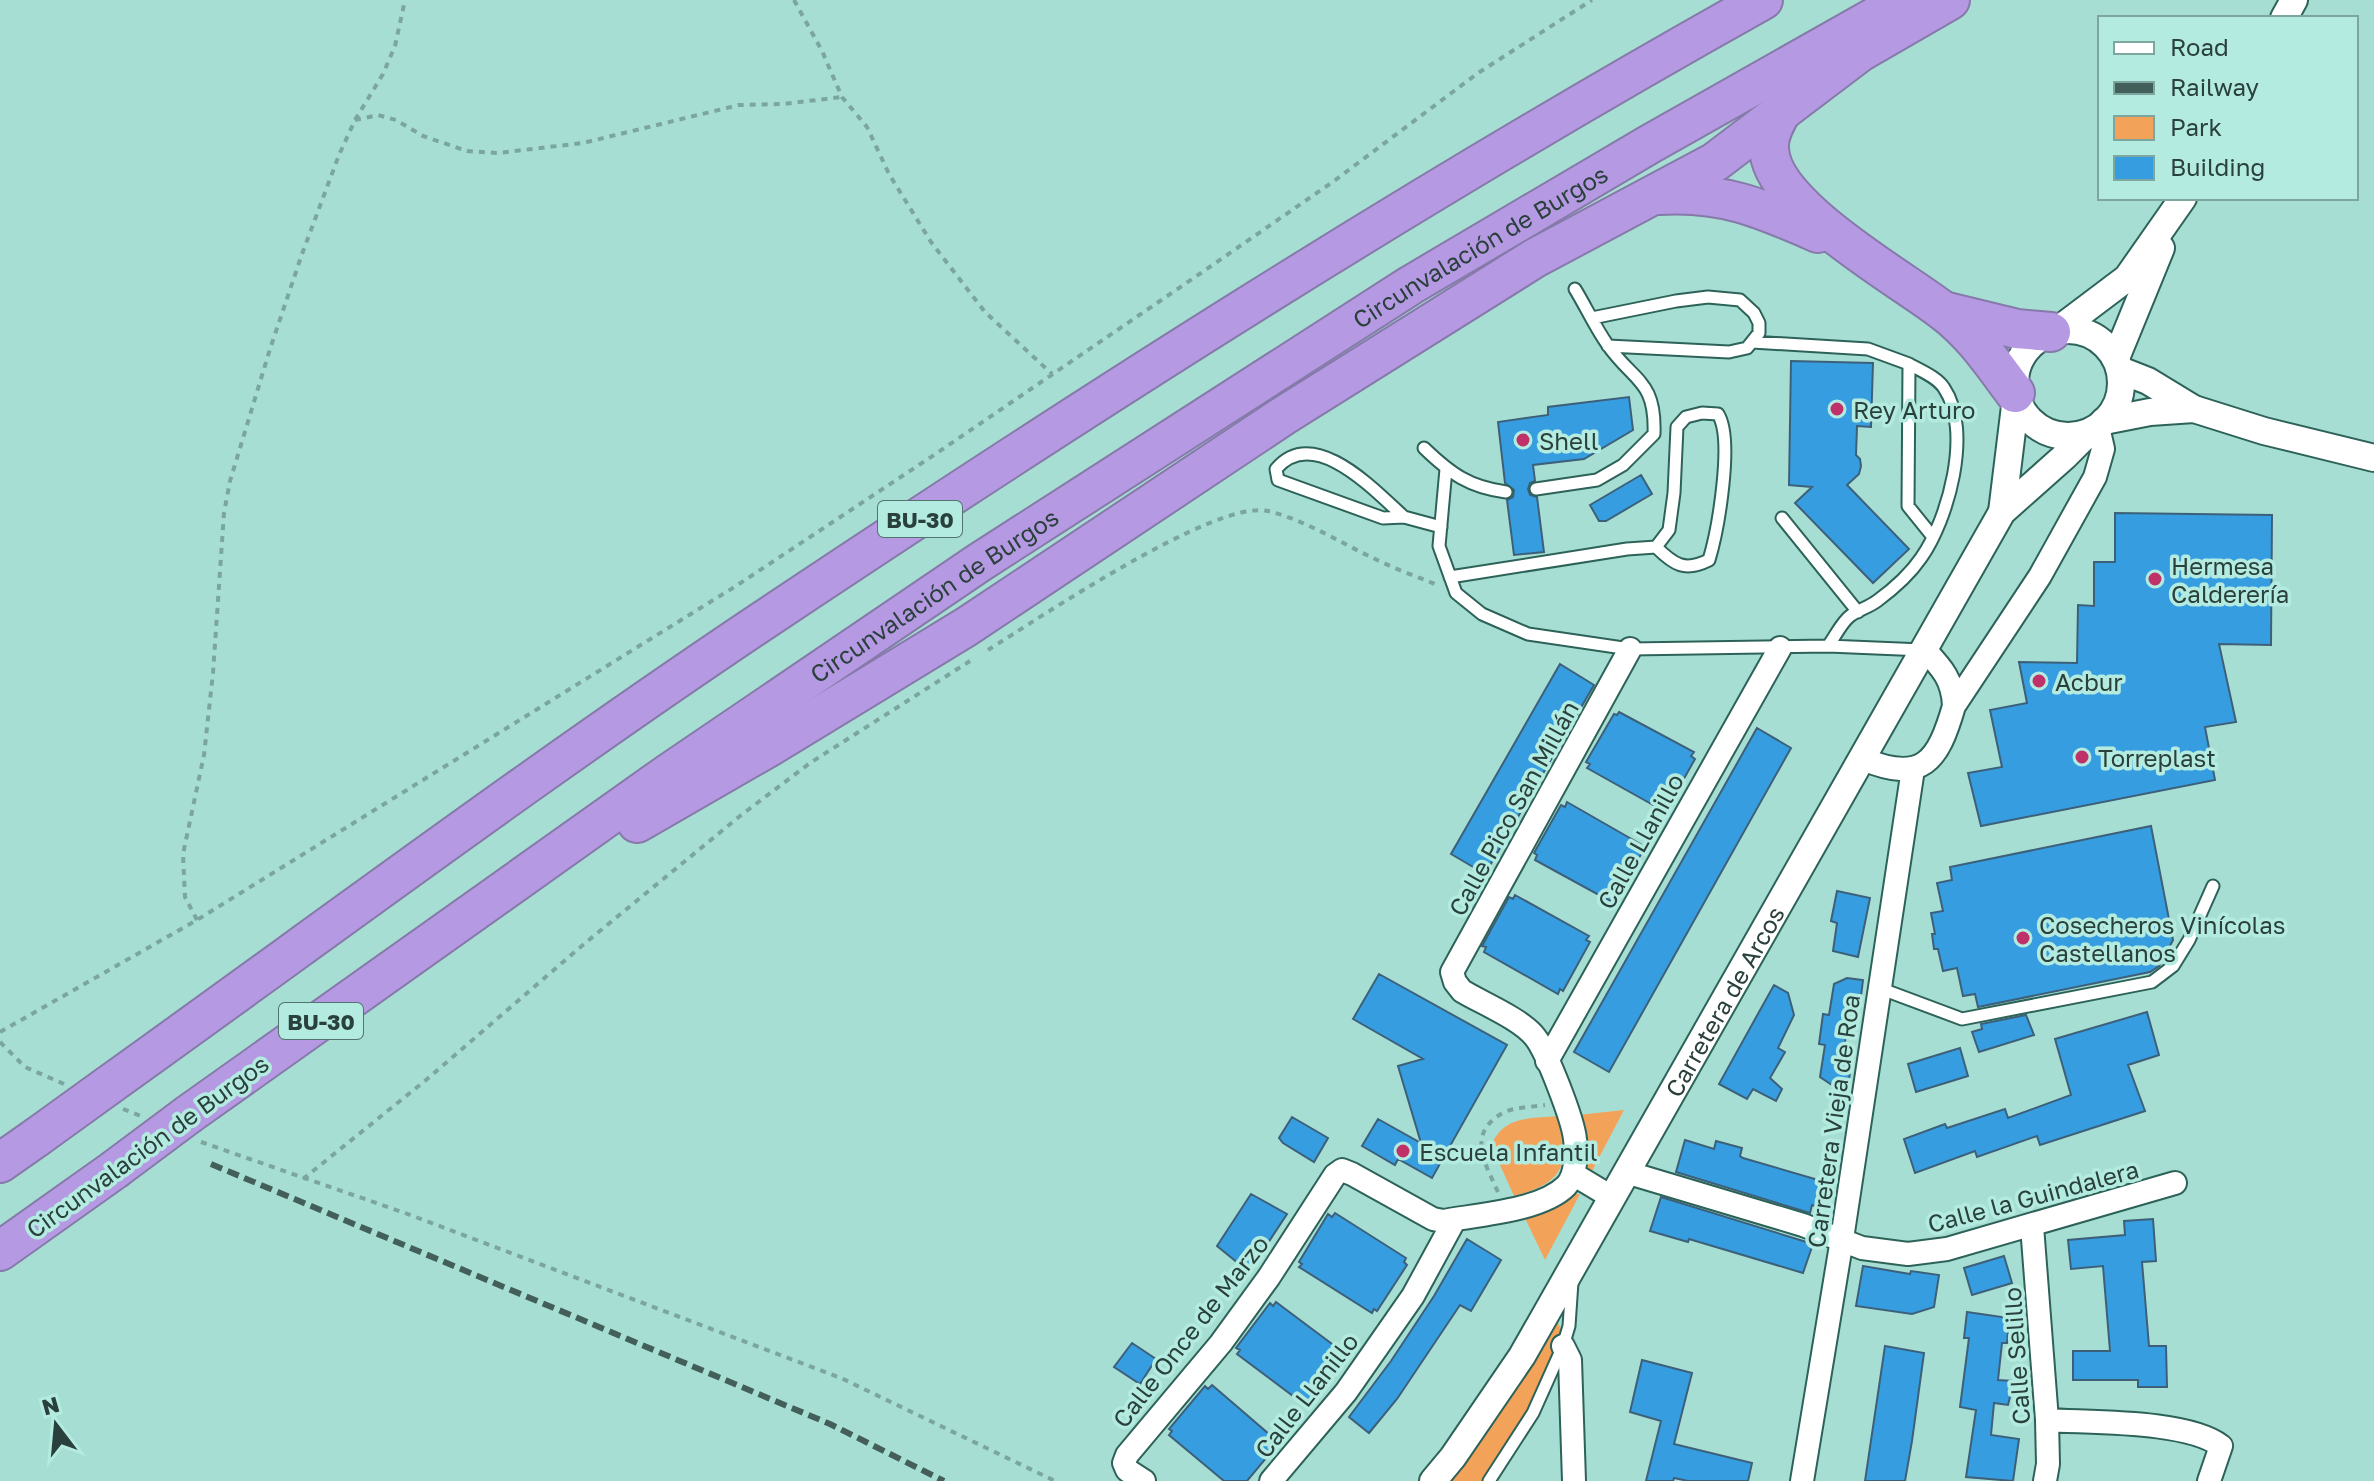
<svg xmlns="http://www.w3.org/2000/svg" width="2374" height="1481" viewBox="0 0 2374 1481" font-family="'Golos Text',sans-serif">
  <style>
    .green { fill: #f3a359 }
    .building { fill: #369ee0; stroke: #3d607a; stroke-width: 2 }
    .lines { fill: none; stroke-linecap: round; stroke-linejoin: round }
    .service-casing { stroke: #2d6259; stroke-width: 15 }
    .minor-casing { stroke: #2d6259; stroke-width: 26 }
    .tertiary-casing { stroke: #2d6259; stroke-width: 30 }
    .motorway-casing { stroke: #857aa9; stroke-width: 42 }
    .path { stroke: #7ba69e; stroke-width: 4; stroke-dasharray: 6 6; stroke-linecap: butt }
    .service { stroke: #fff; stroke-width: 11 }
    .minor { stroke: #fff; stroke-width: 22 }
    .tertiary { stroke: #fff; stroke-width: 26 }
    .motorway { stroke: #b699e3; stroke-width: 38 }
    .rail { stroke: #435f5a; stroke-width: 6; stroke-dasharray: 12 6; stroke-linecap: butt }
    .motorway-bridge-casing { stroke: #857aa9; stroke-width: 42; stroke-linecap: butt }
    .motorway-bridge { stroke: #b699e3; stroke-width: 38 }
    .poi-dot { fill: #be3269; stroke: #b4ebe0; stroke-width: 3 }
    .labels { text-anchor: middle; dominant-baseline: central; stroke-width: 7; stroke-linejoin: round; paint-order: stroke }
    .shield { fill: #b4ebe0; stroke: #53736d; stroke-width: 2 }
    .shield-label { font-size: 22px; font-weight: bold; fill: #2a403c }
    .street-label { font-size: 24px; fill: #2a403c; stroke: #b4ebe0 }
    .poi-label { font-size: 24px; fill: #2a403c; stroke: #b4ebe0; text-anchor: start }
  </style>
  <rect width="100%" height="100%" fill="#a7ded3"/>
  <path class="green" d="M1624,1110L1591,1173L1586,1168C1586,1148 1587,1134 1578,1115Z
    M1559,1116C1572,1163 1563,1184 1514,1196L1491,1145C1505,1115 1529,1119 1559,1116Z
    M1573,1194H1580L1545,1260L1524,1216Z
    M1558,1323L1561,1329L1559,1338L1531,1405L1483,1481H1450L1484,1438Z"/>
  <path class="building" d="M1791,361L1873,363L1871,427L1857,426L1856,455L1860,459L1861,466L1859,474L1847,485L1909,549L1873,583L1795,503L1812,487L1789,485Z
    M1629,397L1633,430L1584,459L1533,465L1535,481L1530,483L1528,489L1530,495L1537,497L1544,552L1514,555L1507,500L1513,497L1514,490L1505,483L1498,422L1548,415V407Z
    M1641,475L1652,494L1606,521H1599L1590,505Z
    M2115,513L2272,515L2271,645L2219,644L2236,722L2205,727L2215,780L1981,826L1968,773L2002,767L1990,710L2027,703L2019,662L2077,663L2078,605L2094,606V562H2115Z
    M1560,664L1594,685L1485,874L1451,854Z
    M1619,712L1694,752L1691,756L1695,759L1668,807L1665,805L1662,810L1587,768L1590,764L1586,762L1614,714L1617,715Z
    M1757,728L1791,748L1609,1072L1574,1052Z
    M1567,802L1642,845L1640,848L1643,851L1615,898L1612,897L1610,901L1535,860L1537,855L1534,853L1561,805L1565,807Z
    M2151,826L2173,940L2159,966L2150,972L1978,1007L1975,994L1963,996L1957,968L1943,971L1938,949H1934L1932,934H1935L1931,913L1943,911L1937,883L1952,880L1950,867Z
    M1837,891L1870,898L1858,957L1833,951L1837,923L1831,921Z
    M1515,895L1589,936L1586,940L1590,942L1563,991L1560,989L1558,994L1484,952L1486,947L1482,946L1509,897L1513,899Z
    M1379,974L1507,1045L1432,1178L1398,1159L1395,1165L1362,1146L1378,1119L1421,1143L1398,1066L1423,1059L1353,1019Z
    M1847,978L1863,980L1860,1004L1851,1002L1842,1062L1851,1064L1848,1088L1832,1085L1820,1077L1825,1045L1819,1044L1823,1014L1829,1015L1834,984Z
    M1774,985L1788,993L1794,1015L1778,1048L1785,1052L1770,1078L1782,1089L1776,1101L1753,1089L1747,1099L1719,1084Z
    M2147,1012L2159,1055L2128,1065L2145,1111L2040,1145L2037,1136L1977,1157L1975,1151L1915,1173L1904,1139L1945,1124L1947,1128L2005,1109L2008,1118L2071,1095L2055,1039Z
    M2026,1015L2034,1035L1979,1052L1972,1032L1982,1029L1981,1024Z
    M1960,1048L1968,1076L1916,1092L1908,1064Z
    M1292,1117L1328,1138L1314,1162L1283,1143L1279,1138Z
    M1685,1140L1714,1149L1716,1141L1742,1148L1740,1156L1743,1158L1832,1184L1827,1210L1812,1205L1810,1213L1676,1172Z
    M1251,1194L1287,1214L1249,1272L1217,1246Z
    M1661,1197L1813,1244L1803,1273L1689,1239L1688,1242L1650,1231Z
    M1335,1213L1406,1258L1404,1262L1407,1265L1377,1311L1374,1309L1372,1313L1299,1267L1302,1264L1299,1262L1328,1214L1332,1217Z
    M2153,1219L2156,1261L2142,1262L2149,1346H2166L2167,1387H2138V1380H2073V1351H2110L2103,1266L2071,1269L2068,1240L2125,1235L2124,1221Z
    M1467,1239L1501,1260L1471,1311L1460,1305L1397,1399L1369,1433L1349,1417L1391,1361L1434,1296Z
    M2004,1256L2012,1283L1972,1295L1964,1268Z
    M1863,1266L1910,1274L1911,1271L1939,1275L1934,1307L1912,1314L1856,1306Z
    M1276,1302L1344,1353L1341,1357L1344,1359L1336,1371L1310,1403L1308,1401L1305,1405L1237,1354L1240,1350L1236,1348L1270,1303L1273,1306Z
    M1967,1312L2009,1318L2007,1343H2002L1998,1380L2012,1381L2011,1393L2008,1405L1994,1403L1991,1435L2019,1439L2013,1481L1966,1477L1976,1410L1960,1407L1969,1338H1964Z
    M1132,1343L1156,1359L1140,1384L1114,1367Z
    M1885,1346L1924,1353L1912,1441L1905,1481H1865Z
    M1642,1360L1692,1373L1674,1444L1752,1463L1748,1481H1688L1674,1478L1673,1481H1646L1661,1421L1630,1412Z
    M1212,1385L1276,1440L1273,1444L1276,1446L1247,1481H1224L1169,1435L1172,1431L1169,1429L1205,1386L1208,1389Z"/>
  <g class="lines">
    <g class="service-casing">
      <path id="service" d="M1592,318L1676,301L1708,297L1740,300L1754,313L1759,323V333L1747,348L1729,352L1608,346
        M1752,342L1868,349L1909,364
        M1424,448C1451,474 1469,487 1506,492
        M1446,469L1439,546L1456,593L1482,614L1528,634L1630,649L1828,646L1923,650
        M1536,489L1597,480L1623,465L1654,434C1656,379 1633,382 1607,344C1595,327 1586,307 1575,289
        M1404,517C1375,491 1314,424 1276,469L1278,480L1383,518L1404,517L1441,527
        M1782,518L1858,612
        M1450,577L1627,549L1656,547C1674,565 1685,572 1709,560C1718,530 1734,439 1718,414L1702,413L1686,417L1677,427L1674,493L1669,530L1656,547
        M1828,646C1835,637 1841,623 1850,616C1858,610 1869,607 1877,601C1892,590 1910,574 1921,558C1948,520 1973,431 1944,388C1937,377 1921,371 1909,364L1908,506L1933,537
        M1879,988L1962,1019L2152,982L2173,966L2189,940L2213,886
        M1489,1481L1533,1413L1563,1346L1569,1326L1572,1282"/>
    </g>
    <g class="minor-casing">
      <path id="minor" d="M1925,650C1942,668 1953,680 1954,706
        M1863,759C1923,784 1938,761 1954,706L2040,576L2095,477L2103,449L2098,427
        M1547,1061L1780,648
        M1629,1173L1803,1225L1862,1248L1908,1254L1947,1249L2175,1183
        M1573,1174L1613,1198
        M2032,1226L2047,1420L2048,1464L2045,1481
        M1563,1346L1570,1360L1574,1481
        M2047,1420C2091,1423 2187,1420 2221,1446L2209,1481
        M1144,1481L1127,1470L1124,1463L1127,1455L1221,1343L1269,1277L1335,1175L1342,1170L1352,1174L1433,1219L1443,1221C1476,1215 1541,1211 1566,1186C1576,1176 1577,1153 1575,1139C1573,1120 1547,1052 1535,1037C1521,1019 1482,1003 1462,991L1455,982L1452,972L1630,649
        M1271,1481L1346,1392L1413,1296L1455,1219
        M1802,1481L1842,1239L1913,769"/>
    </g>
    <g class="tertiary-casing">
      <g id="tertiary">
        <path d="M2284,18L2294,0"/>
        <circle cx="2068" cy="383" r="53"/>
        <path d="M2058,330L2127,278L2183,198"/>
        <path d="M2116,358L2161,248"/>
        <path d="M2120,370L2148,381L2194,409L2264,431L2374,458"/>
        <path d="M2104,421L2150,412L2194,409"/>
        <path d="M2002,512L2016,398"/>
        <path id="s1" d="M1433,1481L1453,1457L1522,1356L2002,512L2065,456L2088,433"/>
      </g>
    </g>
    <g class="motorway-casing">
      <g id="motorway">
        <path d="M1783,109C1776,121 1768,134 1769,148C1770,206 1901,278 1943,311C1973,333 1993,364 2015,393"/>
        <path d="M1659,195C1723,191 1761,208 1818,233"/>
        <path d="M1947,312L2017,329L2051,332"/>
        <path d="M637,823L769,747L966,627L1283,416L1535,258L1715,162L1860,52L1950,0"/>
        <path d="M109,1085C324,931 537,772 758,624C1086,405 1419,192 1763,0"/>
        <path id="s2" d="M189,1114L669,773L980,562L1411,285L1650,144L1905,0"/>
        <path d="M0,1163L37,1137"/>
        <path d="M0,1251L114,1170"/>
      </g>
    </g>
    <path class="path" d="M794,0L822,51L842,97L867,127L889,174L931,242L985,312L1052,374
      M355,120L378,115L396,120L423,136L467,151L498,153L583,143L739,105L783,104L842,97
      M988,650C1038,619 1215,499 1268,511C1305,520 1339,542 1373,558C1393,568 1415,576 1435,584
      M197,920L185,897L183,854L204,755L213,673L224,513L230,481L270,349L302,254L339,155L355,120L383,74L395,46L405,0
      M0,1032L197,920L736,586L937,453L1201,273L1334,181L1478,73L1592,0
      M0,1042L25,1067L64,1084
      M123,1109L141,1116
      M201,1142L405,1213L841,1378L1055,1481
      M303,1179L426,1080L584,944L740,816L810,763L970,661
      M1498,1192C1486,1165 1466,1135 1501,1114C1512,1107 1533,1107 1545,1105"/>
    <use href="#service" class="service"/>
    <use href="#minor" class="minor"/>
    <use href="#tertiary" class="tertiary"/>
    <use href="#motorway" class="motorway"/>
    <path class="rail" d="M211,1164L830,1424L944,1481"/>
    <g class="motorway-bridge-casing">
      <path id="motorway-bridge" d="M37,1137L109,1085
        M114,1170L189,1114"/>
    </g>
    <use href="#motorway-bridge" class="motorway-bridge"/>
  </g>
  <g class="poi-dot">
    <circle cx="1837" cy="409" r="8"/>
    <circle cx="1523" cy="440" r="8"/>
    <circle cx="2155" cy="579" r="8"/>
    <circle cx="2039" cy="681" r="8"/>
    <circle cx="2082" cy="757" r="8"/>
    <circle cx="2023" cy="938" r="8"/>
    <circle cx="1403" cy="1151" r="8"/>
  </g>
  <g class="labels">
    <g class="shield">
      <rect x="878" y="501" width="84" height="36" rx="6"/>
      <rect x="279" y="1003" width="84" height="36" rx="6"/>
    </g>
    <g class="shield-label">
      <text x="920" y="519">BU-30</text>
      <text x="321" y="1021">BU-30</text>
    </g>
    <g class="street-label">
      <text stroke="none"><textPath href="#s2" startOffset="1556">Circunvalación de Burgos</textPath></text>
      <text stroke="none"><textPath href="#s2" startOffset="908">Circunvalación de Burgos</textPath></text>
      <text transform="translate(1513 808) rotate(-61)">Calle Pico San Millán</text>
      <text transform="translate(1640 841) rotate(-61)">Calle Llanillo</text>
      <text stroke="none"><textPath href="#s1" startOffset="562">Carretera de Arcos</textPath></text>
      <text transform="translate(1833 1121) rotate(-82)">Carretera Vieja de Roa</text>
      <text transform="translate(147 1146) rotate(-36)">Circunvalación de Burgos</text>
      <text transform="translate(2033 1196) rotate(-15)">Calle la Guindalera</text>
      <text transform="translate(1190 1331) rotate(-52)">Calle Once de Marzo</text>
      <text transform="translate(2016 1356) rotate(-94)">Calle Selillo</text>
      <text transform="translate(1306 1395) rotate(-52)">Calle Llanillo</text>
    </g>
    <g class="poi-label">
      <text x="1853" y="409">Rey Arturo</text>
      <text x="1539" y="440">Shell</text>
      <text x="2171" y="565">Hermesa<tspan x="2171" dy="28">Calderería</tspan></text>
      <text x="2055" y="681">Acbur</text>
      <text x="2098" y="757">Torreplast</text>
      <text x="2039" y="924">Cosecheros Vinícolas<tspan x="2039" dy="28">Castellanos</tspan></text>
      <text x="1419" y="1151">Escuela Infantil</text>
    </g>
  </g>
  <rect x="2098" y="16" width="260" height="184" fill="#b4ebe0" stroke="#7da79e" stroke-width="2"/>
  <rect x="2114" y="42" width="40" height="12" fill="#ffffff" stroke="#7da79e" stroke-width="2"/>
  <text x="2170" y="56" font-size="24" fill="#2a403c">Road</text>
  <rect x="2114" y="82" width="40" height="12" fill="#435f5a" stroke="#7da79e" stroke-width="2"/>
  <text x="2170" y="96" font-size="24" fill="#2a403c">Railway</text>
  <rect x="2114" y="116" width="40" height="24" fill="#f3a359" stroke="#7da79e" stroke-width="2"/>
  <text x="2170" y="136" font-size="24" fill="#2a403c">Park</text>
  <rect x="2114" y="156" width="40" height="24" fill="#369ee0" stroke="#7da79e" stroke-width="2"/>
  <text x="2170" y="176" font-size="24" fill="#2a403c">Building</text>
  <g transform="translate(56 1425) rotate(344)" stroke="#b4ebe0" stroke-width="6" paint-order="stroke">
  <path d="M0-6L14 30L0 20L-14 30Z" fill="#2a403c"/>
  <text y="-12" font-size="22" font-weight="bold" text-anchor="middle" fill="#2a403c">N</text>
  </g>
</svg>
